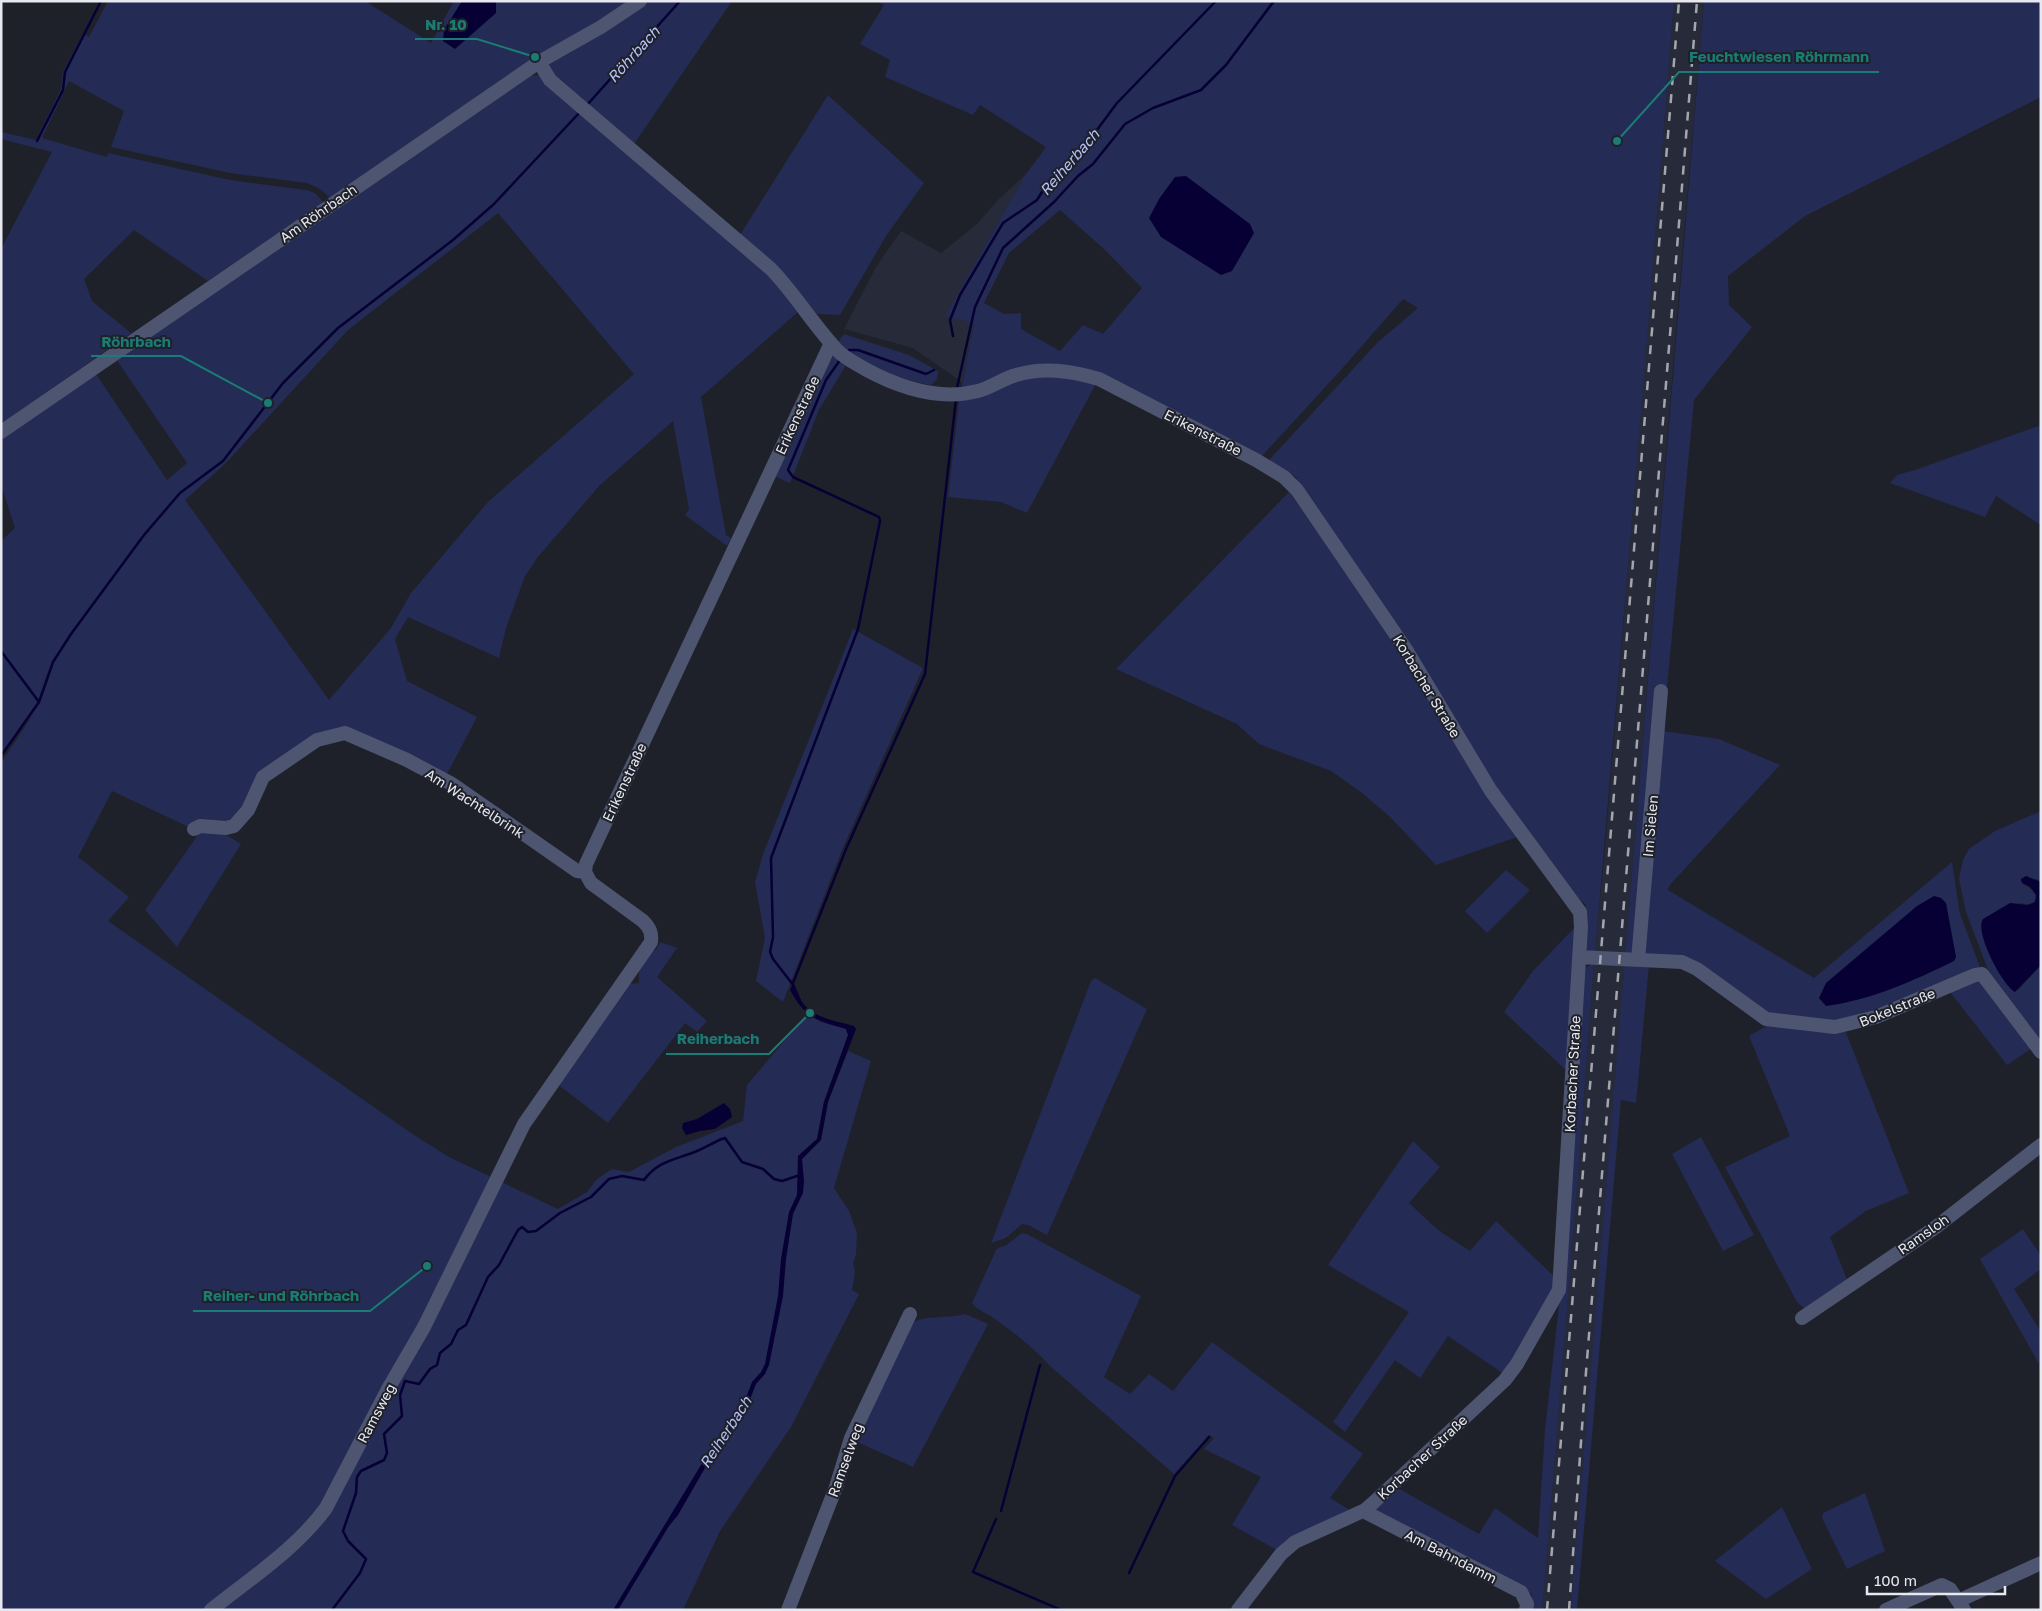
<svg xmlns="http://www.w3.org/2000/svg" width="2042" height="1611" viewBox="0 0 2042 1611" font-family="'Golos Text',sans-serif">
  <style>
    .built { fill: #272b39 }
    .green { fill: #242b55; fill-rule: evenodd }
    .water { fill: #060034 }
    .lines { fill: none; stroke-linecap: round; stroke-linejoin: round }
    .stream { stroke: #060034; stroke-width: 2.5 }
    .minor { stroke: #4e5570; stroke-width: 14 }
    .rail { stroke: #a4a6ad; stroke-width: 2.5; stroke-dasharray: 9 9; stroke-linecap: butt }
    .labels { text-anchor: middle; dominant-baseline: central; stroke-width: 4; stroke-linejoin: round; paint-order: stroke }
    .street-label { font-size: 14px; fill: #e8e9f0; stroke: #1f212a }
    .water-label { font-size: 15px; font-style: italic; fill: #b6c3fa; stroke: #1f212a }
    .leader { fill: none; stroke: #1a7c74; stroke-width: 2 }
    .callout-dot { fill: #1a7c74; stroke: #1f212a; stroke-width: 2 }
    .callout-label { font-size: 15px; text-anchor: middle; font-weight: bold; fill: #1a7c74; stroke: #1f212a; stroke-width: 4; stroke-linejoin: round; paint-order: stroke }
  </style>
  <rect width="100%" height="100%" fill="#1f212a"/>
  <path class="built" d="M1674,1H1704L1679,292L1574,1591L1571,1610H1542L1580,1151L1594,963L1606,837Z
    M1026,174L946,316L974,324L962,382L913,348L844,329L876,267L901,231L941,253L977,224L998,200Z"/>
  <path class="green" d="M108,1H365L431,43L454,1H628L330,198L320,189L307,183L230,173L111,147L124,111L69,81L42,138L107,157L108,153L230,180L306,190L315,193L323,202L208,281L134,230L84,279L92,301L131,333L1,424V249L52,152L1,139V132L36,140L61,89L63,72L83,33L89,37Z
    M649,1H732L634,144L550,72L549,62L605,32Z
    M878,1H1674L1642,401L1595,955L1585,950L1583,942L1586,905L1578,898L1497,791L1295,481L1297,478L1269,460L1377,343L1418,308L1403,299L1340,371L1262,456L1101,374L1027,513L1001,502L948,497L959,400L974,324L945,316L1026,174L1046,147L980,105L973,115L885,77L890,60L860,44L884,5ZM1060,210L1103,248L1142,288L1103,334L1083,325L1060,351L1021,329V313L1004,314L984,303L1009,253Z
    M1704,1H2041V97L1805,216L1728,276L1729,305L1752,327L1694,400L1663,731L1719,739L1780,765L1669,886L1668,890L1814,978L1952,862L1960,914L1980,967L1898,1005L1835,1023L1769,1015L1706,969L1650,955L1636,1103L1621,1100L1577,1610H1571ZM1950,932L1956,957L1821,1003Z
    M538,75L593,125L768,274L799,311L701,397L726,535L731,538L727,546L685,515L689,509L673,421L600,485L537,558L525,576L506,628L499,658L408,617L395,639L407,681L477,717L446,776L346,729L260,775L233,823L191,828L112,791L78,857L129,897L108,921L411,1133L449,1157L558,1209L587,1192L597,1179L612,1169L629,1172L676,1147L743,1121L747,1085L807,1014L821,1022L846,1029L848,1035L824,1101L817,1139L798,1156L802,1159L821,1140L828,1102L848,1051L871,1061L834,1188L849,1211L857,1233L856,1254L853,1263L855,1272L852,1290L859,1294L791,1427L720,1531L683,1610H1V763L34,713L1,755V541L15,528L1,485V440L96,374L167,480L187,463L116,359L524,76ZM498,213L634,374L488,502L411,593L391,628L329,700L185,500L225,464L348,330Z
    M828,95L924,183L886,236L840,315L817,314L777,267L740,235Z
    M844,334L909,355L938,371L937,379L931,385C894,378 866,368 837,343Z
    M834,355L846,365L819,410L790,483L774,476L820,378Z
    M2041,425V525L1996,496L1985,517L1890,483L1897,475L1915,470Z
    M1289,492L1364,596L1517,837L1436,865L1390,817L1361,792L1331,771L1259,744L1237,724L1116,669Z
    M853,629L923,668L842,850L783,1002L756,981L765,938L755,882L763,854Z
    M2041,811V882L2037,879H2021L2022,883L2034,891L2037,899L2031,905L2018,903L2017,991L2041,965V1045L1990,975L1966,912L1959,879L1963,860L1969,849L1995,831Z
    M220,831L241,844L177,947L145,910L200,832Z
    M1506,870L1530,890L1487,933L1465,911Z
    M1577,925L1570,996L1569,1073L1504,1012L1533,971Z
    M660,942L677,948L657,977L707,1021L697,1032L685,1023L608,1123L556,1083L627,984L639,983V971L637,970L652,950H656Z
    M1594,963L1580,1151L1544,1590L1542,1610H1529L1532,1594L1370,1511L1396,1487L1479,1534L1495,1508L1538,1538L1545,1429L1560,1297L1582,970Z
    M1095,978L1147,1009L1047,1235L1028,1225L1022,1224L1006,1238L991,1243L1091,981Z
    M1976,981H1981L2032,1048L2007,1065L1950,992Z
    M1768,1025L1845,1030L1909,1193L1866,1211L1830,1237L1848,1282L1805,1309L1797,1302L1725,1167L1790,1136L1749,1036Z
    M1701,1137L1754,1235L1723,1251L1672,1154Z
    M1413,1141L1440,1167L1409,1203L1438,1230L1470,1251L1496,1221L1559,1281L1504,1374L1448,1336L1420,1378L1395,1360L1345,1432L1333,1422L1409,1312L1328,1265Z
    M2023,1229L2041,1256V1269L2014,1289L2041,1332L2039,1364L1980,1259Z
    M1022,1233L1027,1234L1141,1296L1104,1377L1130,1394L1149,1374L1173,1391L1212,1342L1363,1454L1330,1498L1353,1512L1277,1550L1232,1525L1261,1477L1204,1449L1214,1438L1209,1435L1174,1474L1049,1365C1033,1347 1014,1333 995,1319C987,1313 978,1311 972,1303L996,1250L1000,1247L1005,1246Z
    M965,1314L988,1324L913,1467L855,1441L910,1324C927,1314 947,1319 965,1314Z
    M1865,1493L1885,1551L1847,1569L1822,1518L1823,1513Z
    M1782,1507L1812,1569L1766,1599L1715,1561Z"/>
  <path class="water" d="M462,1H496V13L455,49L443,41L444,30Z
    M1186,176L1250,224L1254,233L1232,271L1221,275L1161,237L1149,218L1159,199L1175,177Z
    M2026,876L2041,882V965L2015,992C2002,985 1974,931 1983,919L2010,903L2027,905L2035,902L2036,895L2030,887L2022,883L2021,879Z
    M1934,896L1941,898L1946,903L1956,957L1954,961C1913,981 1871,1000 1826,1006L1819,998L1826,983L1917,906Z
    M793,983C797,989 799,996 802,1002C813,1018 837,1021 854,1026L856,1029L828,1102L821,1140L802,1159L804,1181L803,1193L793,1214L786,1259L783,1296L769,1365L765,1374L756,1384L747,1407L705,1468L678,1515L669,1526L618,1610H613L701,1465L741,1411L752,1382L761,1372L765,1364L778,1296L781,1259L789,1212L797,1195L798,1156L817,1139L824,1102L848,1035L846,1029C816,1020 806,1019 790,990Z
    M724,1103L730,1109L732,1117L715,1129L700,1131L686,1135L682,1128L683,1123L697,1119Z"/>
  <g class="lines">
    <path class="stream" d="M587,105L680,1
      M37,141L63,90L65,72L101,1
      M953,336L950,320L960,295L1003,223L1037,200L1047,184L1085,146L1117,103L1216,1
      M847,352L849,350H858L926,374L934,370
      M957,388L975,307L1003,248L1054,202L1078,176L1093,164L1125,124L1153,108L1201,90L1226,65L1274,1
      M1,651L39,702
      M1,756L39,702L53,662L71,634L144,535L180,493L223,461L283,383L338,328L453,240L494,204L580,112
      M793,983L846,849L925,674L956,399
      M794,986L773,959L770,952L773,937L771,858L858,629L880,521L879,517L793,477L788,470L826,380L840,360
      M1001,1511L1040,1365
      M996,1519L973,1572L1061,1610
      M1129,1573L1175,1476L1209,1437
      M332,1610L360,1573L366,1559L348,1541L343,1531L356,1493L357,1477L361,1471L384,1460L387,1453L384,1434L402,1416L400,1395L405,1381L419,1384L430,1369L437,1365L440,1353L451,1344L458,1330L466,1325L488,1277L499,1265L518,1230L522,1227L528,1232L536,1231L560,1213L591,1197L609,1179L622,1176L644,1180C657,1162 673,1160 692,1153C703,1149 712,1143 722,1139L725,1138L742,1162L763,1169L774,1179L782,1181L800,1175"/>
    <path class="minor" d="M539,62L550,80L771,269C795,294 813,324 836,349C844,358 855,363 865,369C898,387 939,401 978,391C990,388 1001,380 1013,376C1042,366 1071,371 1099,379L1256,460L1284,477L1297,490L1407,651L1491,791L1580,912L1581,927L1559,1290L1517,1364L1505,1380L1373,1503L1365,1510L1295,1542L1281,1554L1238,1610
      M1,432L539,62L601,27L640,1
      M194,829L200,826L226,828L234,826L248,810L263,777L317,740L345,733L407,760L452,784L577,871L585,872
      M1579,957L1682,962L1697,969L1766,1019L1835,1027L1876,1017L1975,975L1982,974L2041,1052
      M1638,960L1661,691
      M1802,1318L1936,1227L2041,1145
      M1365,1510L1367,1513L1521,1592L1527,1604L1526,1610
      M1958,1601L2041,1563
      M211,1610C251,1578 296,1549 326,1508L388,1389L424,1327L524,1124L651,942C652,933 650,928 643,921L591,883L585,872L586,864L831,343
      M788,1610L836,1487L851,1438L910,1314
      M1886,1610L1942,1585L1950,1589L1964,1610"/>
    <path class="rail" d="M1547,1610L1679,1
      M1569,1610L1586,1372L1697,1"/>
  </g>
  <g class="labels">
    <g class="street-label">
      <text transform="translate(318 213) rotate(-35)">Am Röhrbach</text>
      <text transform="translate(797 415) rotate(-65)">Erikenstraße</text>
      <text transform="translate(1203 432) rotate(27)">Erikenstraße</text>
      <text transform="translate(1427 686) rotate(59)">Korbacher Straße</text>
      <text transform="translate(624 782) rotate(-65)">Erikenstraße</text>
      <text transform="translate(475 803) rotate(33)">Am Wachtelbrink</text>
      <text transform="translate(1650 826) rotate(-85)">Im Sielen</text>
      <text transform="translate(1897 1007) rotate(-22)">Bokelstraße</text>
      <text transform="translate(1572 1074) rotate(-87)">Korbacher Straße</text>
      <text transform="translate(1923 1234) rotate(-35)">Ramsloh</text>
      <text transform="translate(376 1413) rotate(-62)">Ramsweg</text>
      <text transform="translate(1422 1457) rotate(-43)">Korbacher Straße</text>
      <text transform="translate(845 1460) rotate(-70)">Ramselweg</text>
      <text transform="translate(1451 1556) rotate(27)">Am Bahndamm</text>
    </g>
    <g class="water-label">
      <text transform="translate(633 54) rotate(-48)">Röhrbach</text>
      <text transform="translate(1069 162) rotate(-49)">Reiherbach</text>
      <text transform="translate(725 1432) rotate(-57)">Reiherbach</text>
    </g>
  </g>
  <path class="leader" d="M535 57L477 39H415M1617 141L1679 72H1879M268 403L181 356H91M810 1013L769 1054H666M427 1266L370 1311H193"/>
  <g class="callout-dot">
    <circle cx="535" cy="57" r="5"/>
    <circle cx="1617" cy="141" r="5"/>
    <circle cx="268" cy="403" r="5"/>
    <circle cx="810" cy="1013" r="5"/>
    <circle cx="427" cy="1266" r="5"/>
  </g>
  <g class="callout-label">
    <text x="446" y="30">Nr. 10</text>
    <text x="1779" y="62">Feuchtwiesen Röhrmann</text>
    <text x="136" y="347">Röhrbach</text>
    <text x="718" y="1044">Reiherbach</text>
    <text x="281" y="1301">Reiher- und Röhrbach</text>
  </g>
  <rect width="2042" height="1611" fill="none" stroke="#e8e9f0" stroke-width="5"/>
  <path d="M1867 1586v8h138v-8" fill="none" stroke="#e8e9f0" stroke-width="2.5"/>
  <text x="1874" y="1586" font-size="15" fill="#e8e9f0" stroke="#1f212a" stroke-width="4" paint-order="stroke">100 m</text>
</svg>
